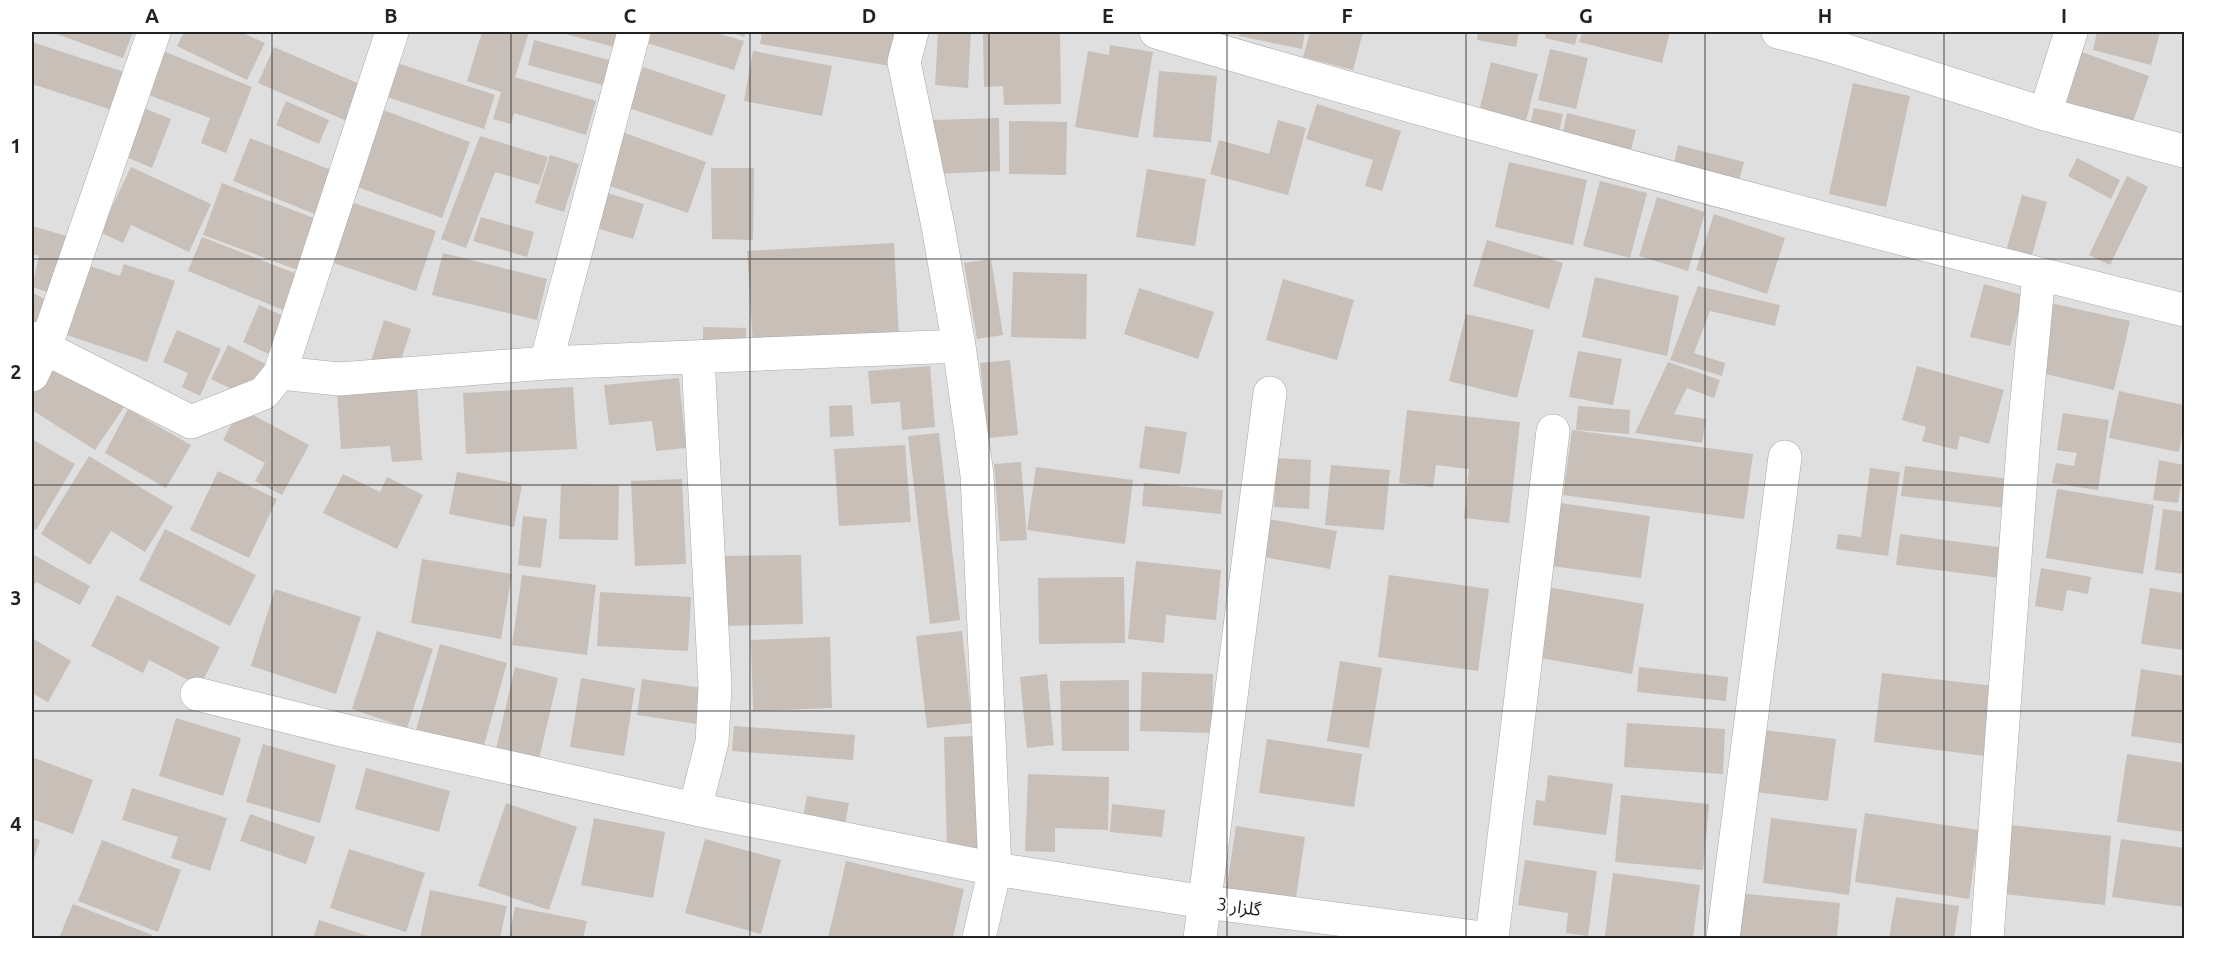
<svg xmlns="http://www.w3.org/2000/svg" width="2216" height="970" viewBox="0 0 2216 970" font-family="Ubuntu,'Noto Sans Arabic',sans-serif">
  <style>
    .residential { fill: #e0dfdf }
    .building { fill: #c7bfb8 }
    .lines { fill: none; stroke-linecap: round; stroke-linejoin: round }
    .minor-casing { stroke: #a9a9a9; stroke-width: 34 }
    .minor { stroke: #fff; stroke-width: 33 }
    .grid { fill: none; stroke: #222; stroke-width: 1.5; stroke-opacity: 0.55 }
    .labels { text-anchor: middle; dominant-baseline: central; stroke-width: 4.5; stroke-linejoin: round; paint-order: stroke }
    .street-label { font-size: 18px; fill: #222; stroke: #fff }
    .neatline { fill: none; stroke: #222; stroke-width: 2 }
    .grid-label { font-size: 20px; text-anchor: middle; font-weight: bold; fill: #222 }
  </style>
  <rect width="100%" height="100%" fill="#f2efe9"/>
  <path class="residential" d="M32,32H2184V938H32Z"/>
  <path class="building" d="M51,32H133L123,58Z
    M184,32H241L265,43L247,80L177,46Z
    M482,32H529L515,77L596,101L586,135L514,113L511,124L493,119L501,92L467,81Z
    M558,32H618L614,47Z
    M651,32H713L744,41L734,70L647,43Z
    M730,32H746L744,37Z
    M762,32H896L890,66L760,44Z
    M938,32H971L968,88L935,85Z
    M1060,32L1061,104L1004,105L1003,86L984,87L983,34Z
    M1240,32H1305L1302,49L1239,36Z
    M1310,32H1363L1353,70L1303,57Z
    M1478,32H1519L1516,47L1477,40Z
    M1546,32H1578L1575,45L1545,38Z
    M1582,32H1670L1662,63L1579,42Z
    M2097,32H2160L2151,65L2093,50Z
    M534,40L613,61L606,86L528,65Z
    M32,42L124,72L112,110L32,84Z
    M1110,45L1153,52L1138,138L1075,127L1088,51L1109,55Z
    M274,47L362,85L347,121L258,83Z
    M158,49L252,87L226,153L201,143L210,118L141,92Z
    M1550,49L1588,58L1576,109L1538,100Z
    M2076,50L2149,76L2130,130L2057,104Z
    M753,51L832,66L822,116L744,101Z
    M1491,62L1538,74L1524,128L1478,116Z
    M397,63L495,95L484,129L387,97Z
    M643,67L726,95L712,136L629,108Z
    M1159,71L1217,76L1211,142L1153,137Z
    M1853,83L1910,96L1886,207L1829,194Z
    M286,101L329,120L319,144L276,125Z
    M1317,104L1401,131L1382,191L1365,186L1373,160L1306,139Z
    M136,105L171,119L152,168L117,153Z
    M1534,108L1563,114L1558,137L1529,131Z
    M383,110L470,142L442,218L355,186Z
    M1567,113L1636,130L1630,154L1562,137Z
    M999,118L1000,171L935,174L933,120Z
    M1278,120L1306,128L1288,195L1210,174L1219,140L1269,154Z
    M1009,121L1067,122L1066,175L1009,174Z
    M622,132L706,162L688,213L604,184Z
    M480,136L548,157L539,185L495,172L466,248L441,239Z
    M250,138L339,173L322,217L233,181Z
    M1678,145L1744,162L1737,188L1672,171Z
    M550,155L579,164L564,212L535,203Z
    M2077,158L2120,180L2111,199L2068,176Z
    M1509,162L1587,180L1573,245L1495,227Z
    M131,167L211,204L189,252L131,225L123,243L100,232Z
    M711,168H754L753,240L712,239Z
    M1147,169L1206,179L1195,246L1136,237Z
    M2127,176L2148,187L2110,265L2089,255Z
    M1600,181L1647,193L1630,258L1583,246Z
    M222,183L322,221L303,272L203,235Z
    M597,190L644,204L633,239L586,225Z
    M2022,195L2047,202L2030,262L2005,255Z
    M1657,197L1705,212L1688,271L1639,256Z
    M345,200L436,231L416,291L325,260Z
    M1714,214L1785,238L1767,294L1696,270Z
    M481,217L534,232L527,257L473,241Z
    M32,226L70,237L54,294L32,287L39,256L32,254Z
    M202,237L302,276L288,312L188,271Z
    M1487,240L1563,263L1549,309L1473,286Z
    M894,243L899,336L753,344L747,251Z
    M443,253L547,279L537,320L432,295Z
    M991,259L1003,335L977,339L964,263Z
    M81,263L120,276L124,264L175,281L147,362L58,332Z
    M1013,272L1087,274L1086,339L1011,337Z
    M1595,277L1679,296L1667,356L1582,337Z
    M1283,279L1354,300L1337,360L1266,340Z
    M1984,284L2023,295L2010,346L1970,337Z
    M1698,286L1780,305L1775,326L1710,311L1694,353L1725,363L1722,376L1670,360Z
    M1139,288L1214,312L1198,359L1124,334Z
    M32,292L53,304L39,330L32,325Z
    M2047,302L2130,321L2114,390L2032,371Z
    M259,305L292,320L275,357L243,342Z
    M1466,314L1534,330L1517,398L1449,381Z
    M384,320L411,329L398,370L371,361Z
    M703,327L746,328V353L703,352Z
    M177,330L221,349L200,396L182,387L188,373L163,362Z
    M228,345L266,364L250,398L211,379Z
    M1578,351L1622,359L1613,405L1569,397Z
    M50,360L124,407L95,450L32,410V388Z
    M1010,360L1018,435L988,438L980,363Z
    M1668,362L1720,380L1714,398L1687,388L1674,414L1706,419L1702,443L1635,433Z
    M930,366L935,427L902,430L900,402L871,404L868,371Z
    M1917,366L2004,390L1989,444L1960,436L1957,450L1922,441L1926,427L1902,420Z
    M679,378L686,448L656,451L652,421L609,425L604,385Z
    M417,386L422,460L392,462L390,446L341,449L337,391Z
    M573,387L577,449L466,454L463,393Z
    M2119,391L2184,405V425L2179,452L2109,438Z
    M852,405L854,436L830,437L829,406Z
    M1578,406L1630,410L1629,434L1576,430Z
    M240,408L309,445L282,495L255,481L265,463L223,440Z
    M128,409L191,445L166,488L105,453Z
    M1407,410L1520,422L1509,523L1464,518L1469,469L1436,465L1433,487L1399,483Z
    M2063,413L2109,420L2098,490L2052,483L2056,463L2074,466L2077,453L2057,450Z
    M1145,426L1187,432L1180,474L1139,468Z
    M1572,430L1753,454L1744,519L1563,495Z
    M939,433L960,620L930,624L908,436Z
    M32,439L75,464L36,530L32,528Z
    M905,445L911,522L839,526L834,449Z
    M89,456L173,507L145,552L111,531L90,565L41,534Z
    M1276,458L1311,460L1309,509L1274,507Z
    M2159,460L2184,465L2178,503L2153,500Z
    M1021,462L1027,540L1000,541L994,464Z
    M1331,465L1390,470L1384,530L1325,525Z
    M1905,466L2018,480L2015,509L1901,496Z
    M1036,467L1133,480L1125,544L1027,530Z
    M1870,468L1900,472L1888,556L1836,549L1838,534L1861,537Z
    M218,471L277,499L249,558L190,530Z
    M457,472L522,485L514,527L449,514Z
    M343,474L380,492L387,477L423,495L397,549L323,513Z
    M682,479L686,564L635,566L631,481Z
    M1144,483L1223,490L1221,514L1142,506Z
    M561,484L619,485L618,540L559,539Z
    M2057,489L2154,505L2143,574L2046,558Z
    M1560,503L1650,516L1641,578L1551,566Z
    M2163,509L2184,512V574L2155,570Z
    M523,516L547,519L541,568L518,565Z
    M1269,519L1337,531L1330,569L1263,557Z
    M165,529L256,575L230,626L139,580Z
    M1900,534L2013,549L2009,579L1896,565Z
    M32,554L90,586L80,605L36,582L32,589Z
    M801,555L803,624L718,626L717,556Z
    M422,559L512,574L501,639L411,623Z
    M1136,561L1221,570L1216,620L1166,615L1164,643L1128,639Z
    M2041,568L2091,577L2088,594L2067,590L2063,611L2035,606Z
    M522,575L596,585L587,655L512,645Z
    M1389,575L1489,589L1478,671L1378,657Z
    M1124,577L1125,643L1039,644L1038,578Z
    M1542,586L1644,604L1632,674L1529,656Z
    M2150,588L2184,593V650L2141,644Z
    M275,589L361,617L336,694L251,666Z
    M600,592L691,597L688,651L597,646Z
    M117,595L220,647L200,686L149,660L143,673L91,646Z
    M377,631L433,649L407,728L352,709Z
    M962,631L972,723L927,728L916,636Z
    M830,637L832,708L753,711L751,640Z
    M32,638L71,661L48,702L32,693Z
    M440,644L507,663L483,749L416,730Z
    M1340,661L1382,668L1369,748L1327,741Z
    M515,667L558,678L539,759L496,749Z
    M1639,667L1728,677L1726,701L1637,692Z
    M2141,669L2184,676V744L2131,736Z
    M1142,672L1213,674L1212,733L1140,731Z
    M1882,673L1994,686L1985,756L1874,742Z
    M1047,674L1054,745L1027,748L1020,677Z
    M581,678L635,688L624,756L570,747Z
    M642,679L702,688L697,724L637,715Z
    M1129,680V751H1062L1060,681Z
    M176,718L241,738L223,796L159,776Z
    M1627,723L1725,729L1723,774L1624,767Z
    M734,726L855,735L853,760L732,751Z
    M1764,730L1836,739L1828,801L1755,792Z
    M976,736L979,848L947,849L944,737Z
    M1267,739L1362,754L1354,807L1259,793Z
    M263,744L336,765L320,823L246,802Z
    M2127,754L2184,763V832L2117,822Z
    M32,757L93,780L73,834L32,819Z
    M366,768L450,791L439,832L355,809Z
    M1028,774L1109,777L1108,830L1055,828V852L1025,851Z
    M1548,775L1613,784L1606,835L1533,825L1536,800L1545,801Z
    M132,788L227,818L210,871L171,858L178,837L122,820Z
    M1621,795L1709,804L1703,870L1615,862Z
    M807,796L849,803L844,830L802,823Z
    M506,803L577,827L549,910L478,886Z
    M1112,804L1165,810L1162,837L1110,832Z
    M1865,813L1979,830L1969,899L1855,882Z
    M250,814L315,837L306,864L240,841Z
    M594,818L665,832L653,898L581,885Z
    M1771,818L1857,829L1849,895L1763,883Z
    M2010,825L2111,836L2105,905L2003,894Z
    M1236,826L1305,837L1295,904L1226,892Z
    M32,837L40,840L32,865Z
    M705,839L781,860L761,934L685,913Z
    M2121,839L2184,848V907L2112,897Z
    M102,840L181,870L158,932L78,901Z
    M349,849L425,873L406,932L330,908Z
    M1525,860L1597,871L1588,936L1566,933L1568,913L1518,905Z
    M846,861L964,889L953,938H828Z
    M1613,873L1700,885L1693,938H1621L1605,936Z
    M430,890L507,906L500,938H420Z
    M1737,893L1840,903L1837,938H1732Z
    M1896,897L1959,906L1954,938H1889Z
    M73,904L152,935L151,938H59Z
    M515,907L587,921L583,938H509Z
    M319,920L374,938H313Z"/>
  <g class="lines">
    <g class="minor-casing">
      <path id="minor" d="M912,32L904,62L938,226L959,346L977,475L995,869L979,938
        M1156,32C1496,133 1840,225 2184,310
        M1778,32L1828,45L2045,114L2184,151
        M2045,114L2071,32
        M32,338L45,348L191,422L264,393L280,373L339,379L546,363L959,346
        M546,363L634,32
        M280,373L392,32
        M32,375L45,348L154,32
        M197,694L346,731L695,809L995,869L1205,902L1483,938
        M695,809L712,742L715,687L698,357
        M1200,938L1270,393
        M1492,938L1553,431
        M1723,938L1785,457
        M1987,938L2025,421L2039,274"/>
    </g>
    <use href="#minor" class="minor"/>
  </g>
  <path class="grid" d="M272,32V938M511,32V938M750,32V938M989,32V938M1227,32V938M1466,32V938M1705,32V938M1944,32V938M32,259H2184M32,485H2184M32,711H2184"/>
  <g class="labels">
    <g class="street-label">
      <text transform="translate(1239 906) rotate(8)">گلزار 3</text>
    </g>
  </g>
  <rect width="2216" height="970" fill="none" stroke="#ffffff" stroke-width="66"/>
  <rect x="33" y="33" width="2150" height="904" class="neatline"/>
  <g class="grid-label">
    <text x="152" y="23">A</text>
    <text x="391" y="23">B</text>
    <text x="630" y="23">C</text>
    <text x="869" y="23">D</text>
    <text x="1108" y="23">E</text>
    <text x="1347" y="23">F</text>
    <text x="1586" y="23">G</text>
    <text x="1825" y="23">H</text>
    <text x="2064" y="23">I</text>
    <text x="16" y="153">1</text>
    <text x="16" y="379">2</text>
    <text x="16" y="605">3</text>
    <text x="16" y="831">4</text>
  </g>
</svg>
